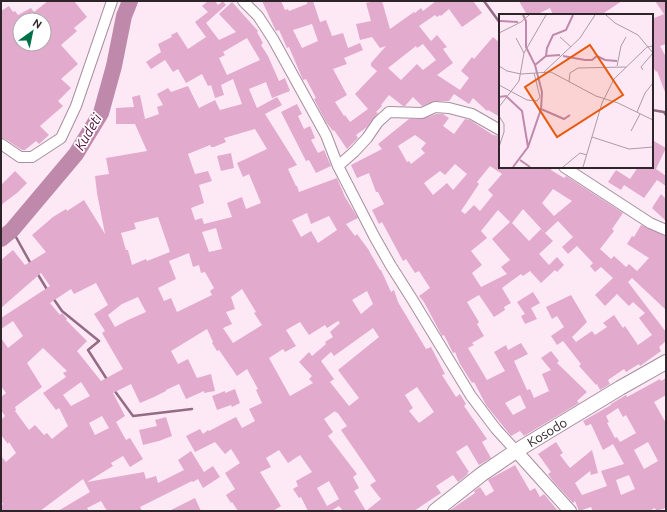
<svg xmlns="http://www.w3.org/2000/svg" width="667" height="512" viewBox="0 0 667 512" font-family="Ubuntu,sans-serif">
  <style>
    .lines { fill: none; stroke-linecap: round; stroke-linejoin: round }
    .stream { stroke: #946b85; stroke-width: 2.5 }
    .river { stroke: #bf89ac; stroke-width: 16 }
    .building { fill: #e2aacd; fill-rule: evenodd }
    .minor-casing { stroke: #a68e9d; stroke-width: 12 }
    .tertiary-casing { stroke: #a68e9d; stroke-width: 14 }
    .secondary-casing { stroke: #a68e9d; stroke-width: 16 }
    .minor { stroke: #fff; stroke-width: 10 }
    .tertiary { stroke: #fff; stroke-width: 12 }
    .secondary { stroke: #fff; stroke-width: 14 }
    .labels { text-anchor: middle; dominant-baseline: central; stroke-width: 3.5; stroke-linejoin: round; paint-order: stroke }
    .street-label { font-size: 13px; fill: #2e252b; stroke: #fff }
    .water-label { font-size: 14px; font-style: italic; fill: #501040; stroke: #fff }
    .inset-river { fill: none; stroke: #bf89ac; stroke-width: 2 }
    .inset-road { fill: none; stroke: #aa9ba4; stroke-width: 1 }
    .view { fill: #e8590c; fill-opacity: 0.15; stroke: #e8590c; stroke-width: 2 }
    .inset-edge { fill: none; stroke: #2e252b; stroke-width: 2 }
  </style>
  <rect width="100%" height="100%" fill="#fde9f5"/>
  <g class="lines">
    <path class="stream" d="M484,1L500,23
      M652,110L664,112L666,115
      M12,230L31,264
      M37,273L48,291
      M53,298L62,311L99,341L88,350L108,381
      M114,390L133,416L192,409"/>
    <path class="river" d="M1,239L12,230L76,154L101,113L114,66L124,16L130,1"/>
  </g>
  <path class="building" d="M48,1H74L87,17L74,28L77,31L61,45L78,64L61,79L71,88L58,101L63,106L40,126L49,135L39,144L36,141L25,150H22L5,139L1,138V11L9,6L13,12L15,11L18,15L31,8L34,12ZM42,15L50,26L44,31V44H20V38L16,32L20,30V20H32Z
    M208,1H215L218,5L223,1L226,5L206,23L219,40L236,32L219,14L232,2L258,31L257,32L263,43L261,45L268,56L279,81L285,78L290,91L272,98L266,82L249,89L257,108L277,97L282,105L265,114L297,165L288,169L296,186H297L299,192L337,178L345,197L358,218L346,224L355,236L357,234L368,249L380,270H381L391,292L394,290L398,302L426,349L431,347L445,374L442,375L456,397L460,394L466,404L464,406L487,439L482,442L491,458L479,465L467,445L456,452L469,472L467,473L468,474L458,482L453,475L436,486L441,493L414,511H343L339,506L331,511H308L301,497L299,498L293,489L298,486L296,481L312,472L300,455L288,463L279,450L266,458L271,467L260,472L281,506L273,511H238L232,502L231,503L226,495L235,489L225,473L240,463L231,449L225,454L215,442L195,452L186,436L200,429L203,434L208,430L209,431L236,417L242,428L255,421L249,409L262,403L256,390L258,389L247,369L237,376L219,350L217,351L212,343L213,342L207,329L171,351L178,364L188,359L197,378L211,374L215,391L204,393V391L186,399L179,384L166,390V391L154,397L140,403L131,384L113,393L125,416L116,422L126,440L130,438L143,459L130,467L123,456L111,463L113,466L87,482L144,472L146,479L156,476L158,483L184,470L178,460L191,451L204,472L213,466L220,477L203,488L198,479L193,482L192,481L140,507L142,511H107L101,501L87,508L89,511H58L90,492L83,479L40,511H1V506L3,504L1,501V456L6,462L16,453L9,442L8,444L1,435V420L5,416L1,410V397L6,393L1,386V338L8,348L23,336L13,321L1,329V318L50,286L41,273L1,308V260L13,250L25,265L46,252L32,235L53,217L66,209L67,211L84,200L105,234L97,193L95,176L109,174L106,158L147,151L135,124H116V108L134,107L132,97L140,95L145,119L159,114L157,107L163,105L157,94L168,88L171,92L188,86L199,108L215,100L220,110L242,104L233,79L221,85L224,95L215,98L211,85L208,86L202,74L186,83L178,69L173,72L165,60L151,69L146,62L161,52L158,44L172,37L171,35L177,32L188,49L206,37L195,22L208,12L202,6ZM247,38L260,60L227,75L219,58L225,55L223,52ZM255,129L267,149L237,163L243,177L249,174L261,203L246,209L242,197L227,203L232,217L204,224L202,218L195,220L191,208L204,203L199,185L212,181L208,171L195,174L188,154L210,145L211,147H214L226,142L224,138ZM307,213L311,224L329,216L337,230L318,243L311,231L301,237L292,220ZM158,217L170,252L147,261L146,259L132,265L128,250H126L121,233L136,229L134,223ZM216,228L222,249L209,252L202,232ZM189,253L193,267L199,265L201,273L205,272L214,288L210,291L212,295L177,312L171,298L164,301L158,288L176,279L169,261ZM96,283L108,305L94,314L105,331L102,333L123,369L101,381L77,351L87,341L66,320L67,319L62,313L60,315L50,303L71,289L74,294ZM242,289L256,312L254,313L262,325L233,343L223,328L232,324L226,312L235,309L231,297ZM367,291L373,304L361,314L352,300ZM138,297L146,312L128,320L115,327L108,315L122,304ZM338,321L340,323L330,332L333,337L325,342L326,344L312,356L309,352L299,362L312,376L309,379L313,383L290,396L269,358L283,349L285,352L296,346L286,330L300,322L309,335L325,325L327,328ZM373,328L379,337L338,370L359,398L349,406L330,382L334,379L321,361L331,352L334,356ZM43,348L67,371L63,373L66,377L43,393L56,410L59,408L68,426L52,439L47,433L44,435L35,425L29,430L15,411L16,410L15,407L42,387L27,363ZM81,382L90,396L71,406L63,395ZM417,387L434,412L419,423L409,411L413,408L405,395ZM335,411L336,413L337,412L347,426L341,430L376,481L370,485L381,499L366,511L354,491L359,488L353,477L357,474L328,436L333,432L324,419ZM102,416L109,428L95,435L89,423ZM329,481L339,499L327,506L317,488Z
    M262,1H281L285,10L288,9L289,11L307,4V1H313L320,22L326,20L332,36L343,33L348,48L360,43L363,50L344,58L347,64L333,69L347,95L335,102L344,116L345,115L350,122L368,109L355,94L377,71L371,66V63L386,46L380,48L372,37L360,40L356,24L371,21L366,3L374,1H382L390,29L414,12L415,13L421,8L423,11L436,1H473L482,13L462,27L449,9L441,16L440,15L437,17L435,15L419,26L431,41L437,35L447,47L443,49L453,63L437,75L460,90L469,78L461,71L472,57L474,59L493,37L500,43V117L488,110L487,111L473,98L469,104L454,94L449,101H435L422,106L413,97L405,106H403L389,95L381,105L382,106L376,112L378,113L367,127L356,135L358,138L347,149L334,130L333,131L326,122L314,99L316,98L306,79L303,80L289,47L287,48L279,30L276,31ZM312,24L318,41L302,48L293,30ZM423,44L436,60L423,70L417,64L401,80L388,68L416,46L417,48Z
    M519,1H622L601,15H553L550,8L536,15H527Z
    M655,1H666V44L660,46L666,57L665,92L657,71L656,72L652,65V19L664,14Z
    M297,104L302,114L298,116L304,129L310,126L315,138L311,140L318,153L324,150L331,166L316,173L309,160L306,161L281,112Z
    M436,114H443L449,118L443,126L454,134L465,119L470,120L493,135L500,136V167H552L551,170L564,178L566,176L623,213L612,229L614,231L600,249L611,259L614,256L626,267L629,264L637,271L649,258L627,244L632,236L634,237L641,225L666,236V310L632,278L628,282L666,332V341L659,347L661,351L640,366L639,364L626,372L624,369L608,380L610,384L600,390L597,384L596,385L579,366L581,364L563,341L557,345L551,336L564,327L557,316L552,319L546,307L571,295L587,322L572,337L576,342L592,331L595,335L607,327L603,323L614,315L623,328L625,326L638,345L652,335L639,318L645,313L633,302L629,306L617,294L605,306L595,295L613,278L601,267L595,272L590,266L593,263L577,246L568,254L562,247L573,237L558,221L545,233L523,209L512,223L529,241L541,229L553,241L539,254L549,265L557,257L564,265L557,272L555,270L541,283L530,271L523,276L521,274L502,288L511,303L504,307L505,310L494,317L479,295L467,302L479,322L477,324L484,336L472,343L474,345L468,348L487,380L505,371L494,352L506,345L508,350L521,343L528,354L514,361L527,390L530,389L534,398L549,391L542,374L551,370L541,358L551,351L559,361L557,363L587,392L577,401L579,403L524,436L520,431L511,436L486,405L474,382L472,383L460,364L455,352L453,353L444,335L442,336L424,302L419,296L430,288L419,271L415,273L406,259L403,261L382,222L379,224L372,210L384,204L378,192H376L369,173L357,178L351,165L382,149L378,144L409,119H422ZM415,135L426,143L421,149L425,153L411,164L409,161L407,162L398,146ZM455,164L467,174L453,190L447,183L433,195L424,183L440,171L445,175ZM490,166L502,174L488,190L493,195L480,211L474,205L465,214L461,211L479,184L477,182ZM553,189L572,201L554,216L542,203ZM498,210L510,222L492,239L510,260L501,267L507,274L481,287L472,273L482,265L471,251L487,238L481,231ZM520,395L526,408L513,415L505,403Z
    M652,140L666,148L656,169L666,176V186L657,180L644,198L624,185L621,190L608,182L616,170L630,179L638,167H652Z
    M231,153L234,168L221,171L217,156Z
    M15,171L27,183L17,193L1,205V185Z
    M661,194L666,199V221L652,208Z
    M533,292L540,303L531,308L537,319L525,324L521,316L525,314L517,302Z
    M666,378V395L654,402L666,423V508L656,511L655,508L649,511H593L591,507L579,511L575,501L573,503L553,481L548,474L551,472L538,454L556,442L563,453L560,455L570,468L592,450L598,473L591,475L590,471L575,483L582,495L607,486L601,471L624,464L613,444L603,450L591,424L586,426L583,421L611,405V404L626,395L627,397L660,379L661,381ZM618,408L623,417L626,415L636,433L620,442L617,437L615,438L607,423L609,422L606,416ZM648,442L658,461L644,469L634,450ZM629,475L635,489L621,495L616,480Z
    M235,389L240,403L232,407L231,405L217,410L212,396L225,391V393Z
    M166,417L172,436L159,441L143,445L139,430L157,426L155,420Z
    M515,465L530,491L535,488L540,497L544,494L558,511H449L475,493L474,491L480,487L486,496L494,491L488,480Z
    M195,498L201,511H169Z"/>
  <g class="lines">
    <g class="minor-casing">
      <path id="minor" d="M243,1L258,16L273,39L326,135L338,166L374,236L391,266L412,299L471,396L496,429L516,451
        M1,144L20,157H32L61,138L76,106L112,1
        M338,166L354,152L367,138L378,122L389,112L422,113L435,107L449,108L472,114L500,130
        M564,167L650,223L666,230"/>
    </g>
    <g class="tertiary-casing">
      <path id="tertiary" d="M516,451L570,511"/>
    </g>
    <g class="secondary-casing">
      <path id="secondary" d="M435,511L482,474L516,451L620,388L666,362"/>
    </g>
    <use href="#minor" class="minor"/>
    <use href="#tertiary" class="tertiary"/>
    <use href="#secondary" class="secondary"/>
  </g>
  <g class="labels">
    <g class="street-label">
      <text transform="translate(547 432) rotate(-31)">Kosodo</text>
    </g>
    <g class="water-label">
      <text transform="translate(88 132) rotate(-60)">Kudeti</text>
    </g>
  </g>
  <g transform="translate(499 14)">
    <rect width="154" height="154" fill="#fde9f5"/>
    <path class="inset-river" d="M24,1L27,7V33L36,51L47,42L61,41M0,7L19,8M47,42L48,34L54,21L67,16L74,1M64,42L86,46H93L98,42L106,46L118,47M0,83L7,82L23,97L29,133M42,95L65,105L71,101M21,146L31,153M14,153L29,133L42,95L43,78L36,51"/>
    <path class="inset-road" d="M107,1L116,9L139,21L154,39M0,19L22,8L30,1M61,23L72,33M17,24L25,39M0,52L8,57L22,60L52,58L97,82L119,89L154,106M118,52L122,32L127,23M144,56L142,53L154,39M45,58L81,24L96,1M70,68L71,59L79,54L127,53M0,71L28,86L38,87L41,83L35,59M0,93L20,67L25,39L47,1M138,98L146,79L154,69M0,102L5,110V118L0,133M132,117L141,100M93,123L130,135L154,133M64,153L81,139L88,141M84,153L103,89L115,65L148,33L154,32"/>
    <path class="view" d="M91,31L124,81L58,123L26,73Z"/>
    <rect width="154" height="154" class="inset-edge"/>
  </g>
  <rect width="667" height="512" fill="none" stroke="#2e252b" stroke-width="4"/>
  <g transform="translate(32 32) rotate(33)"><circle r="19" fill="#ffffff" stroke="#aba8aa"/>
  <path d="M0-3L7 15L0 10L-7 15Z" fill="#017049"/>
  <text y="-6" font-size="11" font-weight="bold" text-anchor="middle" fill="#2e252b">N</text>
  </g>
</svg>
